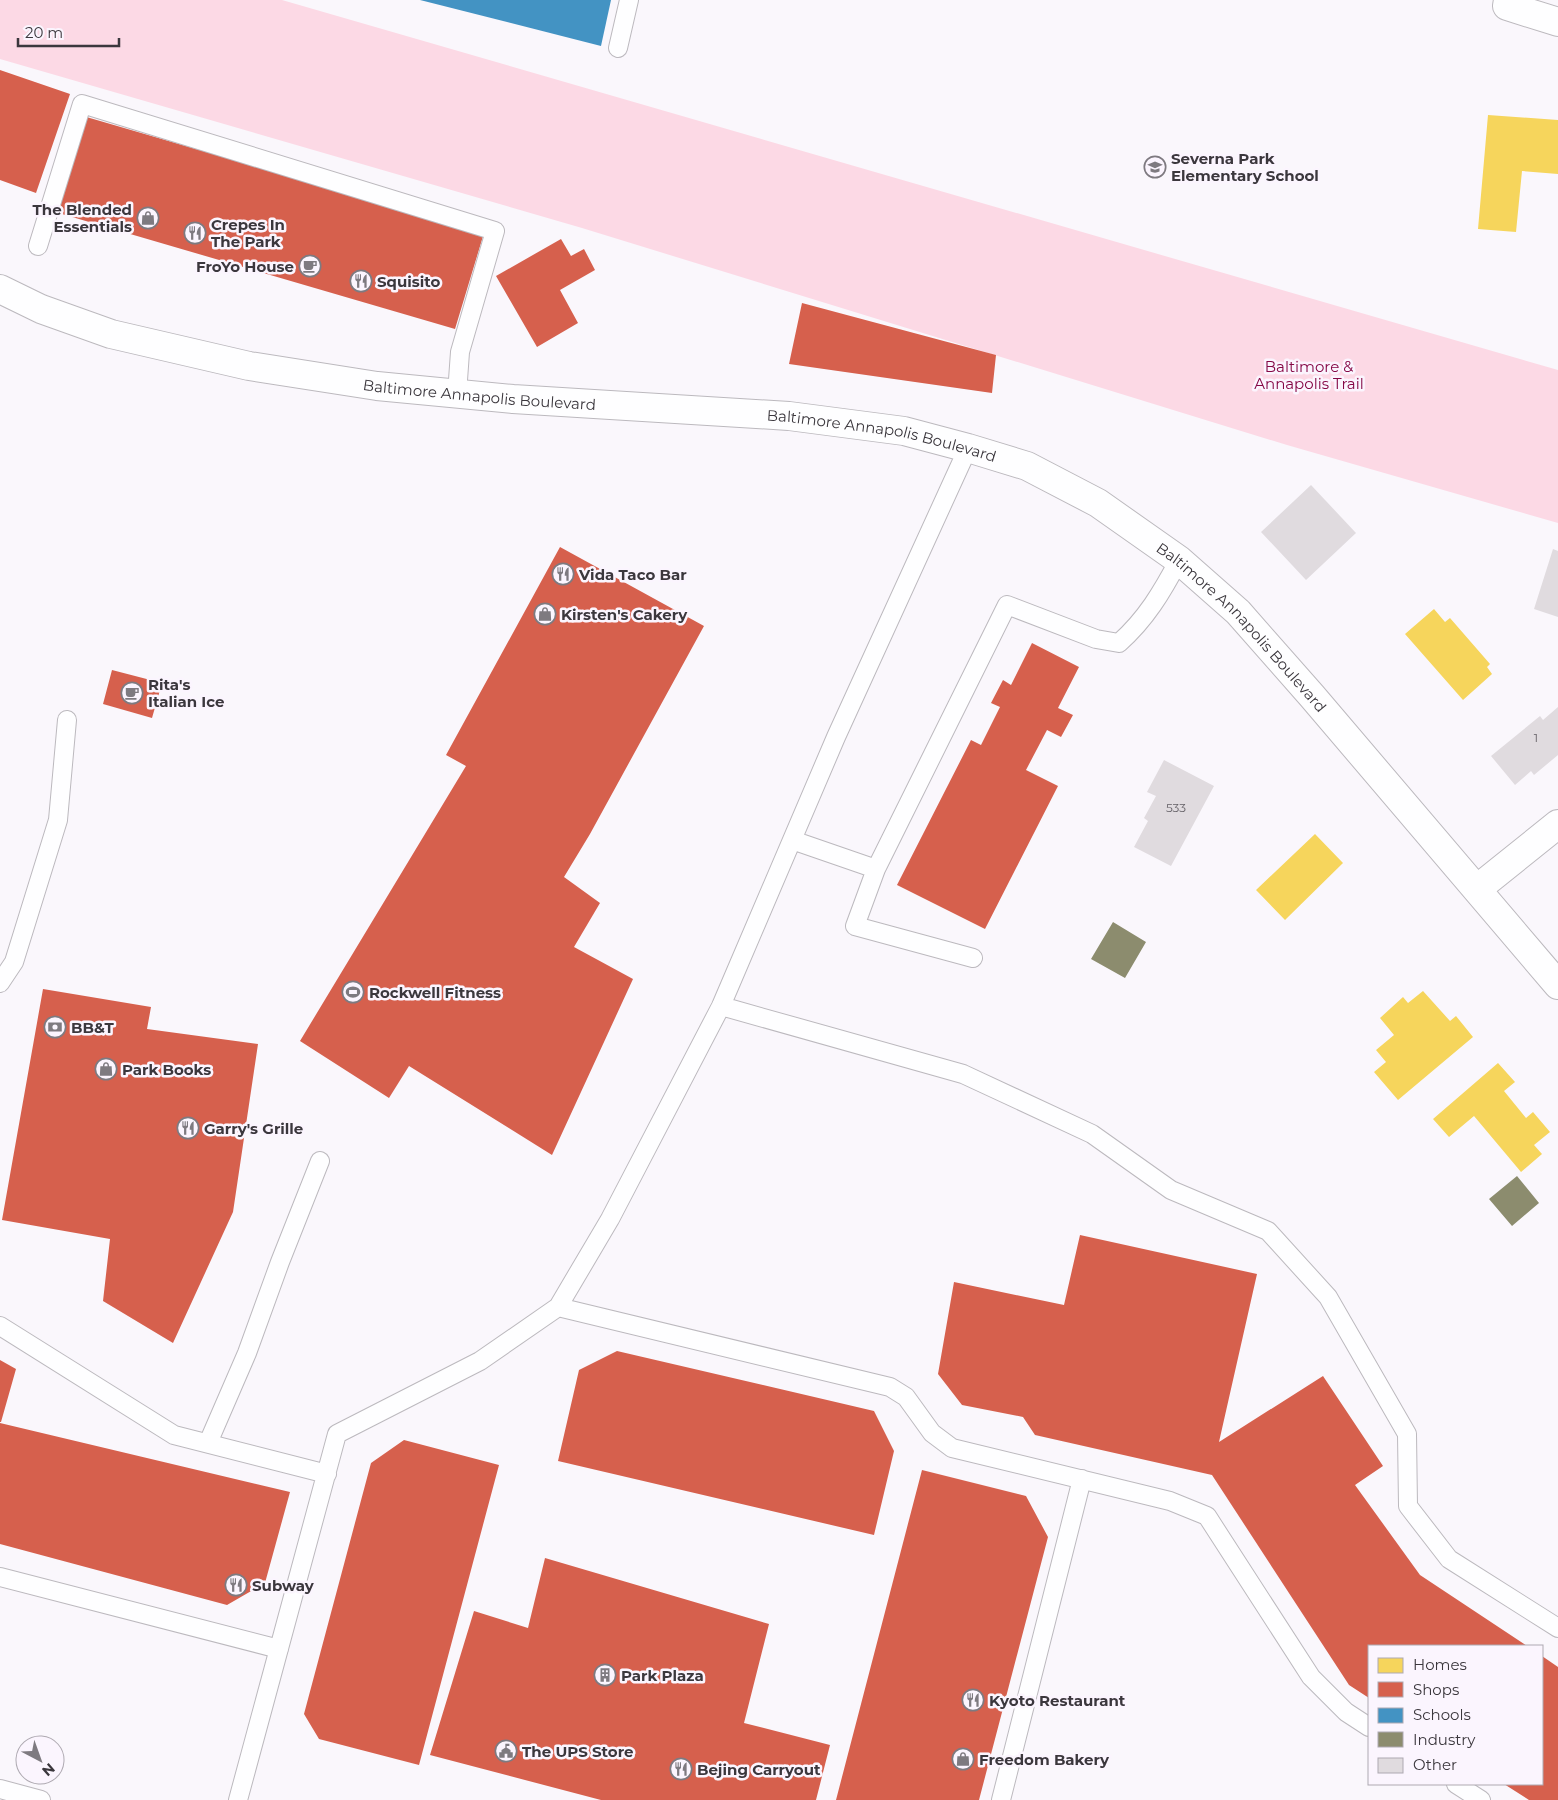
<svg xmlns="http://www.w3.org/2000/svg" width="1558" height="1800" viewBox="0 0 1558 1800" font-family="Montserrat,sans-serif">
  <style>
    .park { fill: #fcd9e5 }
    .homes { fill: #f6d55c }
    .shops { fill: #d6604d }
    .schools { fill: #4393c3 }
    .industry { fill: #8c8c6e }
    .building { fill: #e0dbdf }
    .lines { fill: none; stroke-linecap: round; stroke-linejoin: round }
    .lane-casing { stroke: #bcb9be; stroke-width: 20 }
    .street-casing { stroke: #bcb9be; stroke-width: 30 }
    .secondary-casing { stroke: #bcb9be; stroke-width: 30 }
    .lane { stroke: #fefeff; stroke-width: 18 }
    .street { stroke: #fefeff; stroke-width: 28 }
    .secondary { stroke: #fefeff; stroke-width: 28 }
    .labels { text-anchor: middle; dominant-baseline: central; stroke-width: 5; stroke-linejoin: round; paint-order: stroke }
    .number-label { font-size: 12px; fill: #646066 }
    .poi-label { font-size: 15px; font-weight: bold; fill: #3b373d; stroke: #fbf5fe; text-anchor: start }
    .park-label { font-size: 15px; fill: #850745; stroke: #fbf5fe }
    .street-label { font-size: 15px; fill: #3b373d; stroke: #fbf5fe }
  </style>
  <rect width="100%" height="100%" fill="#faf7fc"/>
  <path class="park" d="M0,0H282L1558,370V523L1287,445L582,228L0,59Z"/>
  <path class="homes" d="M1488,115L1558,120V174L1522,171L1516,232L1478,229Z
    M1434,609L1445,622L1450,618L1490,664L1487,667L1492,674L1463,700L1405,634Z
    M1315,834L1343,863L1285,920L1256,890Z
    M1423,991L1450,1021L1456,1016L1473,1037L1398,1100L1374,1072L1386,1062L1376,1050L1394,1035L1380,1018L1403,997L1408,1003Z
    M1498,1063L1515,1082L1504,1091L1526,1118L1533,1112L1550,1132L1534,1145L1542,1154L1521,1172L1474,1116L1449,1137L1433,1119Z"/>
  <path class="shops" d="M0,70L70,94L36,193L0,180Z
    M83,116L484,233L455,329L55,212Z
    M561,239L571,256L584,249L595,270L560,290L578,323L537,347L496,276Z
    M802,303L996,355L992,393L789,364Z
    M560,547L704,626L590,834L564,877L600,903L574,947L633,979L552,1155L409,1066L389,1098L300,1041L466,766L446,755Z
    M1032,643L1079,667L1058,708L1073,715L1061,737L1047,730L1026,770L1058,786L985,929L897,885L971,740L981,745L1000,707L991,703L1003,680L1011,685Z
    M112,670L162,683L152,718L103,704Z
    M43,989L151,1007L147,1029L258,1044L233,1212L173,1343L103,1301L110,1239L2,1220Z
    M1080,1235L1257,1274L1219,1442L1323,1376L1383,1466L1355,1485L1420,1575L1527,1646H1369V1698L1349,1685L1212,1475L1035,1435L1023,1417L962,1405L938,1374L954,1282L1064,1305Z
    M617,1351L874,1411L894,1451L874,1535L558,1461L579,1370Z
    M0,1360L16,1369L1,1422H0Z
    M0,1423L290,1492L265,1583L227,1605L0,1544Z
    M404,1440L499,1465L419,1765L319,1739L304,1714L371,1463Z
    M922,1470L1026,1496L1048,1537L979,1800H836Z
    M545,1558L769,1624L744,1723L830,1745L816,1800H601L430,1755L474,1611L528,1628Z
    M1542,1656L1558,1667V1800H1529L1504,1784H1542Z"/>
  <path class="schools" d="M420,0H611L601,46Z"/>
  <path class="industry" d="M1113,922L1146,942L1125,978L1091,959Z
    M1517,1176L1539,1203L1512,1226L1489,1199Z"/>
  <path class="building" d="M1311,485L1356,533L1306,580L1261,532Z
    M1553,549L1558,551V617L1534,609Z
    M1558,707V755L1534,775L1531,771L1515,785L1491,756L1540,716L1543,720Z
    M1164,760L1214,786L1171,866L1134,847L1148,821L1144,818L1156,796L1147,792Z"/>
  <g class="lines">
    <g class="lane-casing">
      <path id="lane" d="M618,48L629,0
        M38,246L82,104L495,231L460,352L457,394
        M792,840L876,869L855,926L973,958
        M876,869L1007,605L1096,639L1119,643C1146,619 1162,592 1179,560
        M0,983L14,962L58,820L67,720
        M721,1006L963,1074L1092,1134L1171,1190L1268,1231L1328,1297L1407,1434L1408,1506L1449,1559L1558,1628
        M558,1307L610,1219L721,1006L836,737L968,448
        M0,1326L174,1435L327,1474
        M208,1443L247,1353L280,1262L320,1161
        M0,1577L279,1649
        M1456,1784L1481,1800
        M0,1789L41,1800
        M238,1800L337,1434L480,1361L558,1307L890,1387L906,1397L932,1433L952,1448L1170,1501L1207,1516L1311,1677L1346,1712L1369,1727
        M1001,1800L1082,1479"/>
    </g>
    <g class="street-casing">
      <path id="street" d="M1508,0L1507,6L1558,22
        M1477,889L1558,824"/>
    </g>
    <g class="secondary-casing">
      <g id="secondary">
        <path id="s1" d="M0,289L41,309L111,334L249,366L377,386L513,399L789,416L904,431L968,448L1027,466L1098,503L1179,560L1238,612L1312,696L1558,985"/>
      </g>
    </g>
    <use href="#lane" class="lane"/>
    <use href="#street" class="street"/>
    <use href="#secondary" class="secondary"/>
  </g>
  <defs>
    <g id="school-ring" transform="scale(1.125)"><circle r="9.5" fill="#fbf5fe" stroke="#7e7a80" stroke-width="1.5"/><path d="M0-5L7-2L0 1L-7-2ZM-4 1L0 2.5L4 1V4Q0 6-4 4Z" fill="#7e7a80"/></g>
    <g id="shop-ring" transform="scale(1.125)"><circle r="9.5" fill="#fbf5fe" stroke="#7e7a80" stroke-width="1.5"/><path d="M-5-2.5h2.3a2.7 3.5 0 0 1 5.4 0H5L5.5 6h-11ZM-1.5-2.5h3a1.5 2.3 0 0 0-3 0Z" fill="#7e7a80"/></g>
    <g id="restaurant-ring" transform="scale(1.125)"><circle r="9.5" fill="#fbf5fe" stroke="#7e7a80" stroke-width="1.5"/><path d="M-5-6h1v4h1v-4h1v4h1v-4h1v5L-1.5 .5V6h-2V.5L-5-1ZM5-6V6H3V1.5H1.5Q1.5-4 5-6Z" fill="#7e7a80"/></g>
    <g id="cafe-ring" transform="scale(1.125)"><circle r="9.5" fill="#fbf5fe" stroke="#7e7a80" stroke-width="1.5"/><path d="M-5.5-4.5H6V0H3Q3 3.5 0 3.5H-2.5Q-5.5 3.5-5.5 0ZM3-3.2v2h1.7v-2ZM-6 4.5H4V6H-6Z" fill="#7e7a80"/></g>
    <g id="stadium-ring" transform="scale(1.125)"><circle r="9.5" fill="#fbf5fe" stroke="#7e7a80" stroke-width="1.5"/><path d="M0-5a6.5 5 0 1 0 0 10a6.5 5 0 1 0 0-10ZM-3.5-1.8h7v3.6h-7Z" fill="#7e7a80"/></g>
    <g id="bank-ring" transform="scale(1.125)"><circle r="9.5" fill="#fbf5fe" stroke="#7e7a80" stroke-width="1.5"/><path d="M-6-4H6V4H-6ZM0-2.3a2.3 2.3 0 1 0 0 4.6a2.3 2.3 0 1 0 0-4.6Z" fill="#7e7a80"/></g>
    <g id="building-ring" transform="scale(1.125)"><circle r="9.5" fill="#fbf5fe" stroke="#7e7a80" stroke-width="1.5"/><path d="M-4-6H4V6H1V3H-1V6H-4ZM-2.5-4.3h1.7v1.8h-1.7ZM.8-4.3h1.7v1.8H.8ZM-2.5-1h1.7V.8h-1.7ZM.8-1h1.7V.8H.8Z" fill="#7e7a80"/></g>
    <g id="civic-ring" transform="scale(1.125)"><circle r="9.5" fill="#fbf5fe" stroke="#7e7a80" stroke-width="1.5"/><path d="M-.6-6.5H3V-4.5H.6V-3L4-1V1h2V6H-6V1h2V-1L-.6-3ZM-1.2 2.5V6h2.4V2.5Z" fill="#7e7a80"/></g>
  </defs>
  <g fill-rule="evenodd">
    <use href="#school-ring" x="1155" y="167"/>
    <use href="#shop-ring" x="148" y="218"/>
    <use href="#restaurant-ring" x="195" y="233"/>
    <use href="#cafe-ring" x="310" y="266"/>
    <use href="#restaurant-ring" x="361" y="281"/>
    <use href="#restaurant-ring" x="563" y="574"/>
    <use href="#shop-ring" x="545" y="614"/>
    <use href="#cafe-ring" x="132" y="693"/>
    <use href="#stadium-ring" x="353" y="992"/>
    <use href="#bank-ring" x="55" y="1027"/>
    <use href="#shop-ring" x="106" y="1069"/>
    <use href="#restaurant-ring" x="188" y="1128"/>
    <use href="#restaurant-ring" x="236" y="1585"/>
    <use href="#building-ring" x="605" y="1675"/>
    <use href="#restaurant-ring" x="973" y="1700"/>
    <use href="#civic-ring" x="506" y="1751"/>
    <use href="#shop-ring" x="963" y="1759"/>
    <use href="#restaurant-ring" x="681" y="1769"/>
  </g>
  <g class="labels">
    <g class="number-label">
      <text x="1536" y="737">1</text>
      <text x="1176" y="807">533</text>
    </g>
    <g class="poi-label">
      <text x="1171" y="158">Severna Park<tspan x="1171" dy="17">Elementary School</tspan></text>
      <text x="132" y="209" text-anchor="end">The Blended<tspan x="132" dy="17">Essentials</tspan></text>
      <text x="211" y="224">Crepes In<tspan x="211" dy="17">The Park</tspan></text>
      <text x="294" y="266" text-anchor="end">FroYo House</text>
      <text x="377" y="281">Squisito</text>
      <text x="579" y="574">Vida Taco Bar</text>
      <text x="561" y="614">Kirsten's Cakery</text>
      <text x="148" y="684">Rita's<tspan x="148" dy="17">Italian Ice</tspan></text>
      <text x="369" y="992">Rockwell Fitness</text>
      <text x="71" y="1027">BB&amp;T</text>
      <text x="122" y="1069">Park Books</text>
      <text x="204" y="1128">Garry's Grille</text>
      <text x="252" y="1585">Subway</text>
      <text x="621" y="1675">Park Plaza</text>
      <text x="989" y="1700">Kyoto Restaurant</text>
      <text x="522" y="1751">The UPS Store</text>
      <text x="979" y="1759">Freedom Bakery</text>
      <text x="697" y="1769">Bejing Carryout</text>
    </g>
    <g class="park-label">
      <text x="1309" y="366">Baltimore &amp;<tspan x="1309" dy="17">Annapolis Trail</tspan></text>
    </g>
    <g class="street-label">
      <text stroke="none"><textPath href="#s1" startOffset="494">Baltimore Annapolis Boulevard</textPath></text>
      <text stroke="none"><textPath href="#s1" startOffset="899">Baltimore Annapolis Boulevard</textPath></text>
      <text stroke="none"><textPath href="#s1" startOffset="1319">Baltimore Annapolis Boulevard</textPath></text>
    </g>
  </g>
  <rect x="1368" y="1645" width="175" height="140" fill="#fbf5fe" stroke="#aea9b1"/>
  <rect x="1378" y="1658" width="25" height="15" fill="#f6d55c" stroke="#aea9b1"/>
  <text x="1413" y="1670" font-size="15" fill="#3b373d">Homes</text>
  <rect x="1378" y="1682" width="25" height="15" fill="#d6604d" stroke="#aea9b1"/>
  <text x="1413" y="1695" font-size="15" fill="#3b373d">Shops</text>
  <rect x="1378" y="1708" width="25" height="15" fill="#4393c3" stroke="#aea9b1"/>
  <text x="1413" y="1720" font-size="15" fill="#3b373d">Schools</text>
  <rect x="1378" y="1732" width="25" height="15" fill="#8c8c6e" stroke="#aea9b1"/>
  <text x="1413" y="1745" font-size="15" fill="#3b373d">Industry</text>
  <rect x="1378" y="1758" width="25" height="15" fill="#e0dbdf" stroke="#aea9b1"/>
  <text x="1413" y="1770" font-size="15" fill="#3b373d">Other</text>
  <g transform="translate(40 1760) rotate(139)"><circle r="24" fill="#fbf5fe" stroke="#aea9b1"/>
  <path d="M0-4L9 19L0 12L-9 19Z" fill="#7e7a80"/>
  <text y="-8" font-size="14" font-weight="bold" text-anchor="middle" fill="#3b373d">N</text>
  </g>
  <path d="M18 38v8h101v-8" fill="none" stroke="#3b373d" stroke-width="2.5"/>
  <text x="25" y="38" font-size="15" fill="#3b373d" stroke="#fbf5fe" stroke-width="4" paint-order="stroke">20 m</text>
</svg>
